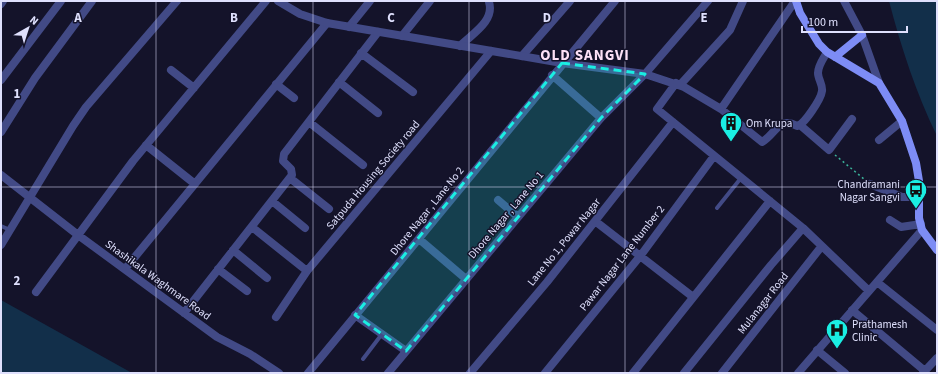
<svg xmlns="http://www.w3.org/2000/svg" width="938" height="374" viewBox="0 0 938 374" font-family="'Source Sans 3',sans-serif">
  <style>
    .water { fill: #122f4a }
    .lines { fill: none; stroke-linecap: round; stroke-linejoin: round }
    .path { stroke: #3bb59b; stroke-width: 1.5; stroke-dasharray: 2 3; stroke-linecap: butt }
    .service { stroke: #424a86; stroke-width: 4 }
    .minor { stroke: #424a86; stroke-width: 8 }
    .tertiary { stroke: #424a86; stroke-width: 8 }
    .secondary { stroke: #7d8cf5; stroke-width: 8 }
    .marked { fill: #1aeee3; fill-opacity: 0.2; stroke: #1aeee3; stroke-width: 3; stroke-dasharray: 8 5; stroke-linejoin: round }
    .grid { fill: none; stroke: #dfe0fd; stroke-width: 1; stroke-opacity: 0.55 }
    .labels { text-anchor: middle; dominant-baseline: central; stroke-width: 3; stroke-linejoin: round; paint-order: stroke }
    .poi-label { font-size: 11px; fill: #dfe0fd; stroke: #14132a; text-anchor: start }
    .street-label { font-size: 11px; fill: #dfe0fd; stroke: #14132a }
    .district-label { font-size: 15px; font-weight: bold; letter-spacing: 1px; fill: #fde1f7; stroke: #14132a }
    .grid-label { font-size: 13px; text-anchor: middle; font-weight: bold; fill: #dfe0fd; stroke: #14132a; stroke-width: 3; stroke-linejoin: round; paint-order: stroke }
  </style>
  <rect width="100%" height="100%" fill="#14132a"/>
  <path class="water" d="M889,1H937V136C916,93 901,47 889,1Z
    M1,300L132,373H1Z"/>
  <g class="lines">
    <path class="path" d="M835,155L864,179"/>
    <path class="service" d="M717,208L741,178
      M1,226L10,230
      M363,359L382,334"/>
    <path class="minor" d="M1,4L3,1
      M349,27L370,1
      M402,36L430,1
      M460,46C472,34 495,21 489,2
      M361,53L413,92
      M522,56L570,1
      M171,70L194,88
      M552,75L601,118
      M1,80L61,1
      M339,82L378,113
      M676,83L657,109L803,228L869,291
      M276,84L294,98
      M680,85L730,30L743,1
      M721,109L795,1
      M309,122L363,165
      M800,125L829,150L852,119
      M1,132L35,78L92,1
      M879,140L902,121
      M146,145L195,184
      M1,175L78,235L217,337L250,354L279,373
      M290,178L329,209
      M870,184L902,197H919
      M498,200L518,217
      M272,201L305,228
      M890,220L901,227L921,224
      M595,221L693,297
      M252,227L307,271
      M419,239L466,279
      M233,250L267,278
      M125,269L327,23
      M218,269L247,291
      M877,282L937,330
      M36,292L133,161L266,1
      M852,310L925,371
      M184,313L292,175L291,169L283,161L284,154L378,32
      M355,315L406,351
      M276,317L307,271L491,51
      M817,350L845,373
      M308,373L615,1
      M388,373L601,118L645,74L684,87L721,109L762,142C776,134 778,116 797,126C804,125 821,99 822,91C823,85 818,79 818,73C818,65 824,58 827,52
      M470,373L547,282L673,122
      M545,373L641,255L714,156
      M633,373L770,201
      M684,373L771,265L803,228
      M722,373L821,247
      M798,373L922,230
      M923,373L937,358"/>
    <path class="tertiary" d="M278,1L300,14L327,23L562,63L645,74L708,1
      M844,1L862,35L879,83
      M1,245L73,126L86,107L177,1"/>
    <path class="secondary" d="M796,1L800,13L819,44L827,52L879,83L902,121L916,163L919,181V218L922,230L937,250
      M835,57L862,35"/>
  </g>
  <path class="marked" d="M562,63L645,74L601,118L406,351L355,315Z"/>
  <path class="grid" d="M156,1V373M313,1V373M469,1V373M625,1V373M782,1V373M1,187H937"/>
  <defs>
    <g id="building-pin" transform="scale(1.15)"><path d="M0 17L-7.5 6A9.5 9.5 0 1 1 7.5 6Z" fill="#1aeee3" stroke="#14132a"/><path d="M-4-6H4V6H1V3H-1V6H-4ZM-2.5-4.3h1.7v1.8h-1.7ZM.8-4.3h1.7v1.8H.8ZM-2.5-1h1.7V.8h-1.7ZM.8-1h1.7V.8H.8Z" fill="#111"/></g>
    <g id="bus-pin" transform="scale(1.15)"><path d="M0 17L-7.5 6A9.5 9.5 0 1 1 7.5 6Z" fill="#1aeee3" stroke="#14132a"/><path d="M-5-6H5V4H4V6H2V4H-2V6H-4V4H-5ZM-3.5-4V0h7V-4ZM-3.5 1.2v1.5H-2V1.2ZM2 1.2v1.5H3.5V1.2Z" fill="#111"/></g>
    <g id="hospital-pin" transform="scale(1.15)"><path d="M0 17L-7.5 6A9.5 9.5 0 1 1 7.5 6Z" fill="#1aeee3" stroke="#14132a"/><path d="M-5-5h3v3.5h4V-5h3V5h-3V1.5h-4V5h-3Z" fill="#111"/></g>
  </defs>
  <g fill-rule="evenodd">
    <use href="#building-pin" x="731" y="123"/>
    <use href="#bus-pin" x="916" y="190"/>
    <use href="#hospital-pin" x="837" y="330"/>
  </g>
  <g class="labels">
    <g class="poi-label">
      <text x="746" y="123">Om Krupa</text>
      <text x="900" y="184" text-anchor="end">Chandramani<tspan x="900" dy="13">Nagar Sangvi</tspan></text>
      <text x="852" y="324">Prathamesh<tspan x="852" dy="13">Clinic</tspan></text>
    </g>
    <g class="street-label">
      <text transform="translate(373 175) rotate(-50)">Satpuda Housing Society road</text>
      <text transform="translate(427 211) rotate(-51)">Dhore Nagar , Lane No 2</text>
      <text transform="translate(506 215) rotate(-50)">Dhore Nagar , Lane No 1</text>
      <text transform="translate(564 242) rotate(-51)">Lane No 1, Powar Nagar</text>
      <text transform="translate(622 258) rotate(-52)">Pawar Nagar Lane Number 2</text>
      <text transform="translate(158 280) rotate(36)">Shashikala Waghmare Road</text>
      <text transform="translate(763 303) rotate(-52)">Mulanagar Road</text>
    </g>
    <g class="district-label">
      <text x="585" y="55">OLD SANGVI</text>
    </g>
  </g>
  <g class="grid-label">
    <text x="78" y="22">A</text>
    <text x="234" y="22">B</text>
    <text x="391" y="22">C</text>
    <text x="547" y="22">D</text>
    <text x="704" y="22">E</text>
    <text x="17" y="98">1</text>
    <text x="17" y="285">2</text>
  </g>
  <rect width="938" height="374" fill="none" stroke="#dfe0fd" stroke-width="4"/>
  <g transform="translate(28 28) rotate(39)" stroke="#14132a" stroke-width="3" paint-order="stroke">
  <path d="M0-3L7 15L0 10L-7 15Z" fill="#dfe0fd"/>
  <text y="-6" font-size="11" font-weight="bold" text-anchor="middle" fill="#dfe0fd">N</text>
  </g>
  <path d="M802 26v6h105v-6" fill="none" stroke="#dfe0fd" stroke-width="2"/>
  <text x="808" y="26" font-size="12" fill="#dfe0fd" stroke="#14132a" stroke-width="3" paint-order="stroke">100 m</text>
</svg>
